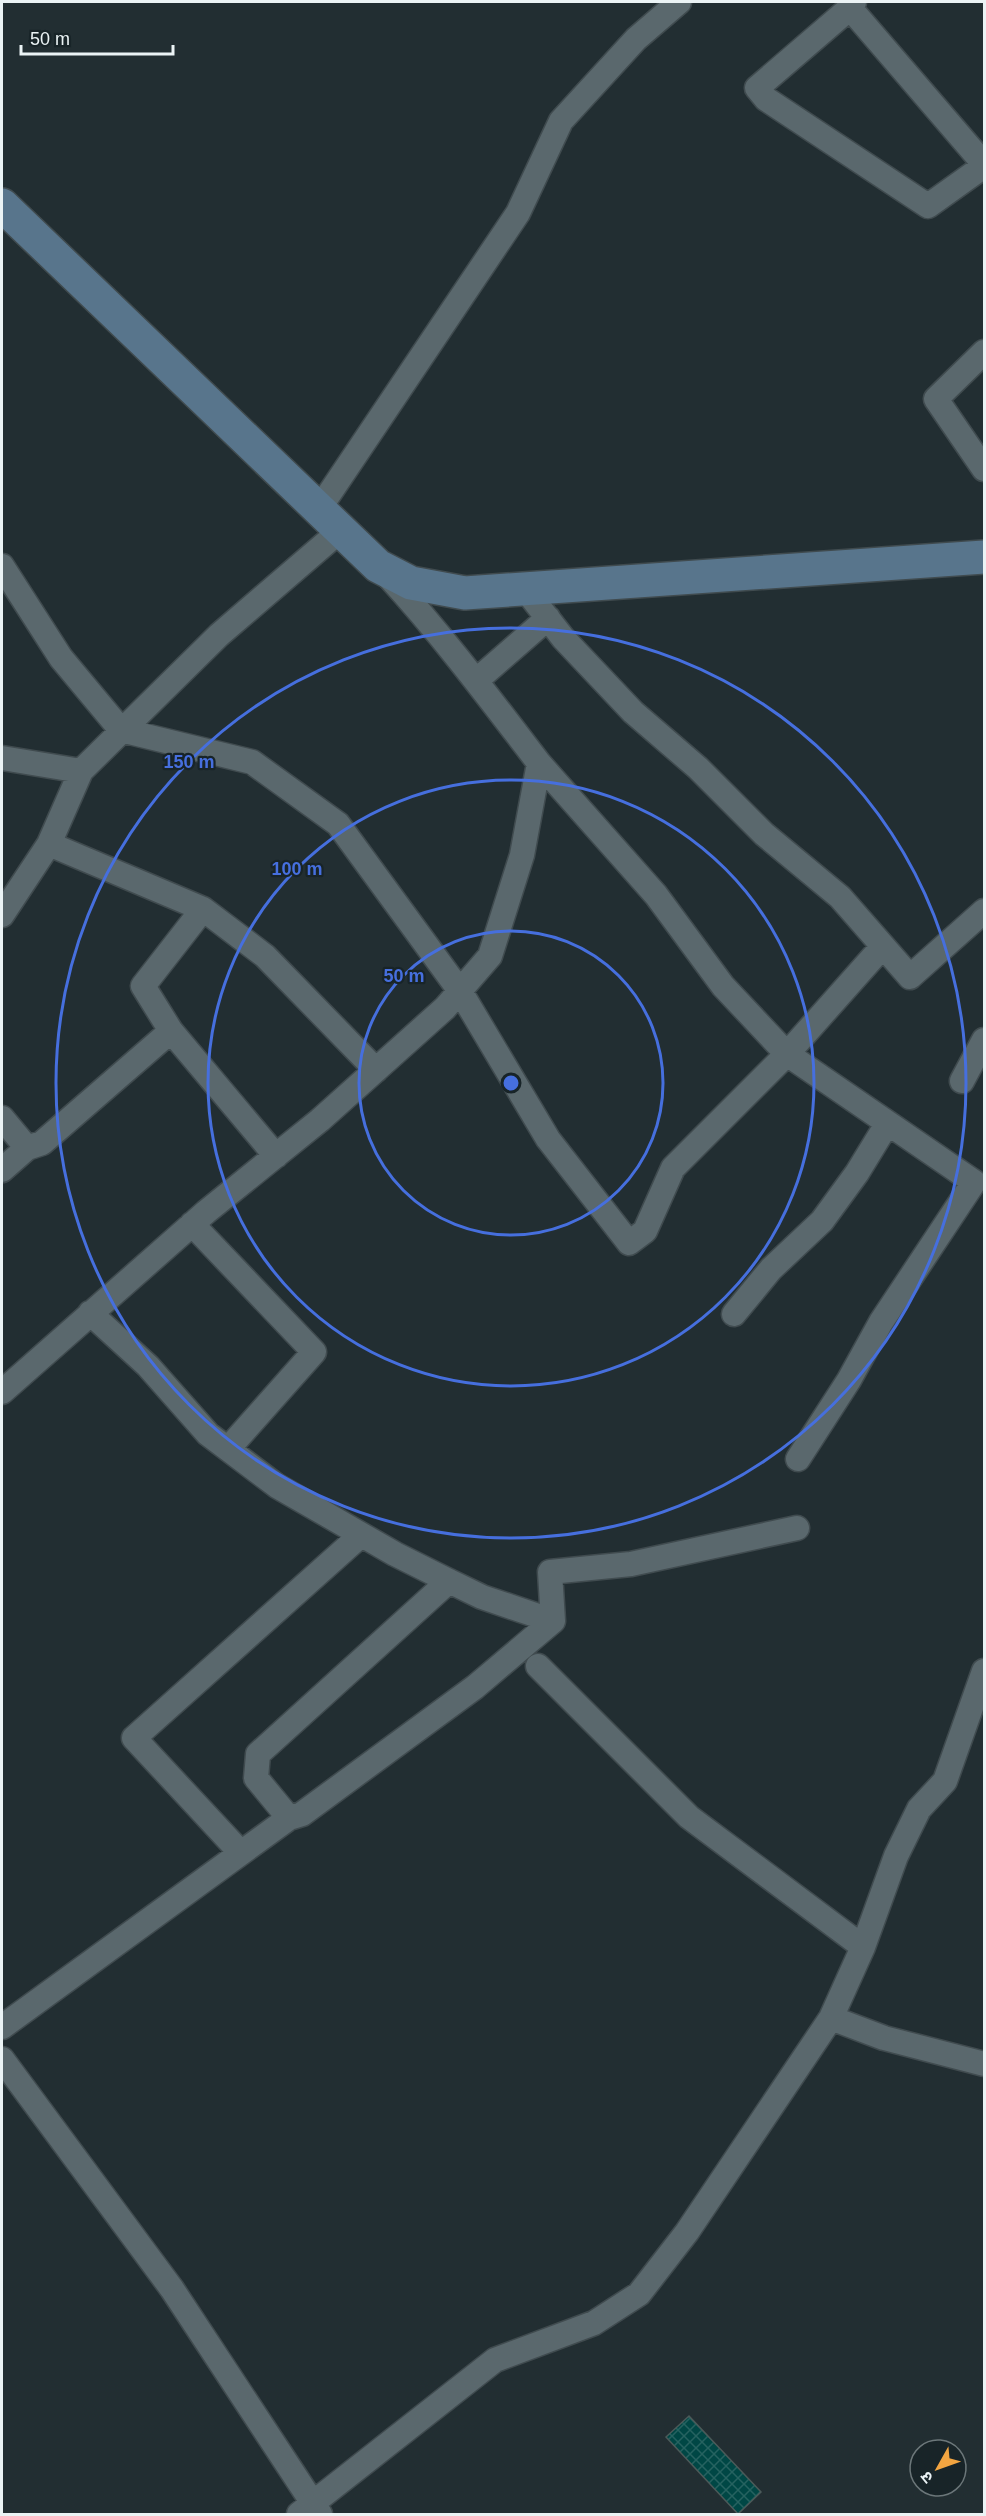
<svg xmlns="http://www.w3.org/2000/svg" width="986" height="2516" viewBox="0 0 986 2516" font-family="Helvetica,'Noto Sans Devanagari',sans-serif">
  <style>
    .building { fill: url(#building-cross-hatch); stroke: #4b5a59; stroke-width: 1.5 }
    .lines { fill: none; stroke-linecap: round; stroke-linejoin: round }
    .minor-casing { stroke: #404b4f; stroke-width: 27 }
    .secondary-casing { stroke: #404b4f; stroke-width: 36 }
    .minor { stroke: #5a686d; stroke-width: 24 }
    .secondary { stroke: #58758c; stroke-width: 33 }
    .ring { fill: none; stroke: #466fde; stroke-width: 3 }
    .centre { fill: #466fde; stroke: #182428; stroke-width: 3 }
    .ring-label { font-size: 18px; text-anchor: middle; font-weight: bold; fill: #466fde; stroke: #182428; stroke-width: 4.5; stroke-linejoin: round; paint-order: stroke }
  </style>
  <defs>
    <pattern id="building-cross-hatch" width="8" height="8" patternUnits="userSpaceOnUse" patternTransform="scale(1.5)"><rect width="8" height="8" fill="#004745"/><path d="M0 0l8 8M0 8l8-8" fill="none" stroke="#256260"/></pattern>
  </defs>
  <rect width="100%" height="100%" fill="#222e32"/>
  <path class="building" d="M689,2416L761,2492L738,2514L666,2437Z"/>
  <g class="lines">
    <g class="minor-casing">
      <path id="minor" d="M854,2L850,8L757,88L766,99L928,206L984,166
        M850,8L984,164
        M984,352L936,399L984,469
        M319,509L518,213L561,121L636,39L679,2
        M2,566L61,658L121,730L252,762L338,824L460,991L548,1139L629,1243L645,1231L673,1168L787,1054L883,946
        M525,589L563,638L633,712L698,768L764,834L840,897L910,977L984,911
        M477,680L548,618
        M2,758L81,771L219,635L341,530
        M539,763L656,895L723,986L787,1054L974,1182L881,1322L849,1380L798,1459
        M49,844L203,909L143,986L171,1031L276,1156
        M203,909L265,956L376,1070
        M2,915L49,844L81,771
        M962,1081L984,1040
        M2,1118L27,1148
        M2,1170L27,1148L42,1143L171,1031
        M192,1224L314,1352L228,1449
        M90,1313L148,1366L208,1434L277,1486L395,1554L449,1581L482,1597L553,1621L550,1572L631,1564L797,1528
        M734,1314L771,1269L822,1221L857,1173L887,1124
        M2,1392L206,1212L320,1120L445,1008L490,956L522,855L539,763C490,699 442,635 388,576
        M538,1666L689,1817L863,1947
        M289,1818L256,1778L258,1754L449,1581
        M241,1853L134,1738L361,1535
        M831,2018L884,2038L984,2064
        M2,2027L289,1818L302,1814L475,1687L553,1621
        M2,2059L172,2289L320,2514
        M299,2514L495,2360L594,2323L639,2294L687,2232L831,2018L863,1947L896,1856L919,1809L945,1781L984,1671"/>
    </g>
    <g class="secondary-casing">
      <path id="secondary" d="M2,205L378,566L411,583L465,593L984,557"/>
    </g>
    <use href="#minor" class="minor"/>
    <use href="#secondary" class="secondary"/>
  </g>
  <g class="ring">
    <circle cx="511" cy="1083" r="152"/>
    <circle cx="511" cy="1083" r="303"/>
    <circle cx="511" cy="1083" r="455"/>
  </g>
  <circle cx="511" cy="1083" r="9" class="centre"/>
  <g class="ring-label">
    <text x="189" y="768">150 m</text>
    <text x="297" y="875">100 m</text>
    <text x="404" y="982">50 m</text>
  </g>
  <rect width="986" height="2516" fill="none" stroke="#ebf3f5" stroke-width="6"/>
  <g transform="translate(938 2468) rotate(230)"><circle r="28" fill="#182428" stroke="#6c777a" stroke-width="1.5"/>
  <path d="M0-4.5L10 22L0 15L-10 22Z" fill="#f2a541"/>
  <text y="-9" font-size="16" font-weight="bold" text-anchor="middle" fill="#ebf3f5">उ</text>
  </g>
  <path d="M21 45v9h152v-9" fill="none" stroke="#ebf3f5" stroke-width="3"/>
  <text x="30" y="45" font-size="18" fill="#ebf3f5" stroke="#182428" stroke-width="4.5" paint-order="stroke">50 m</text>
</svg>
